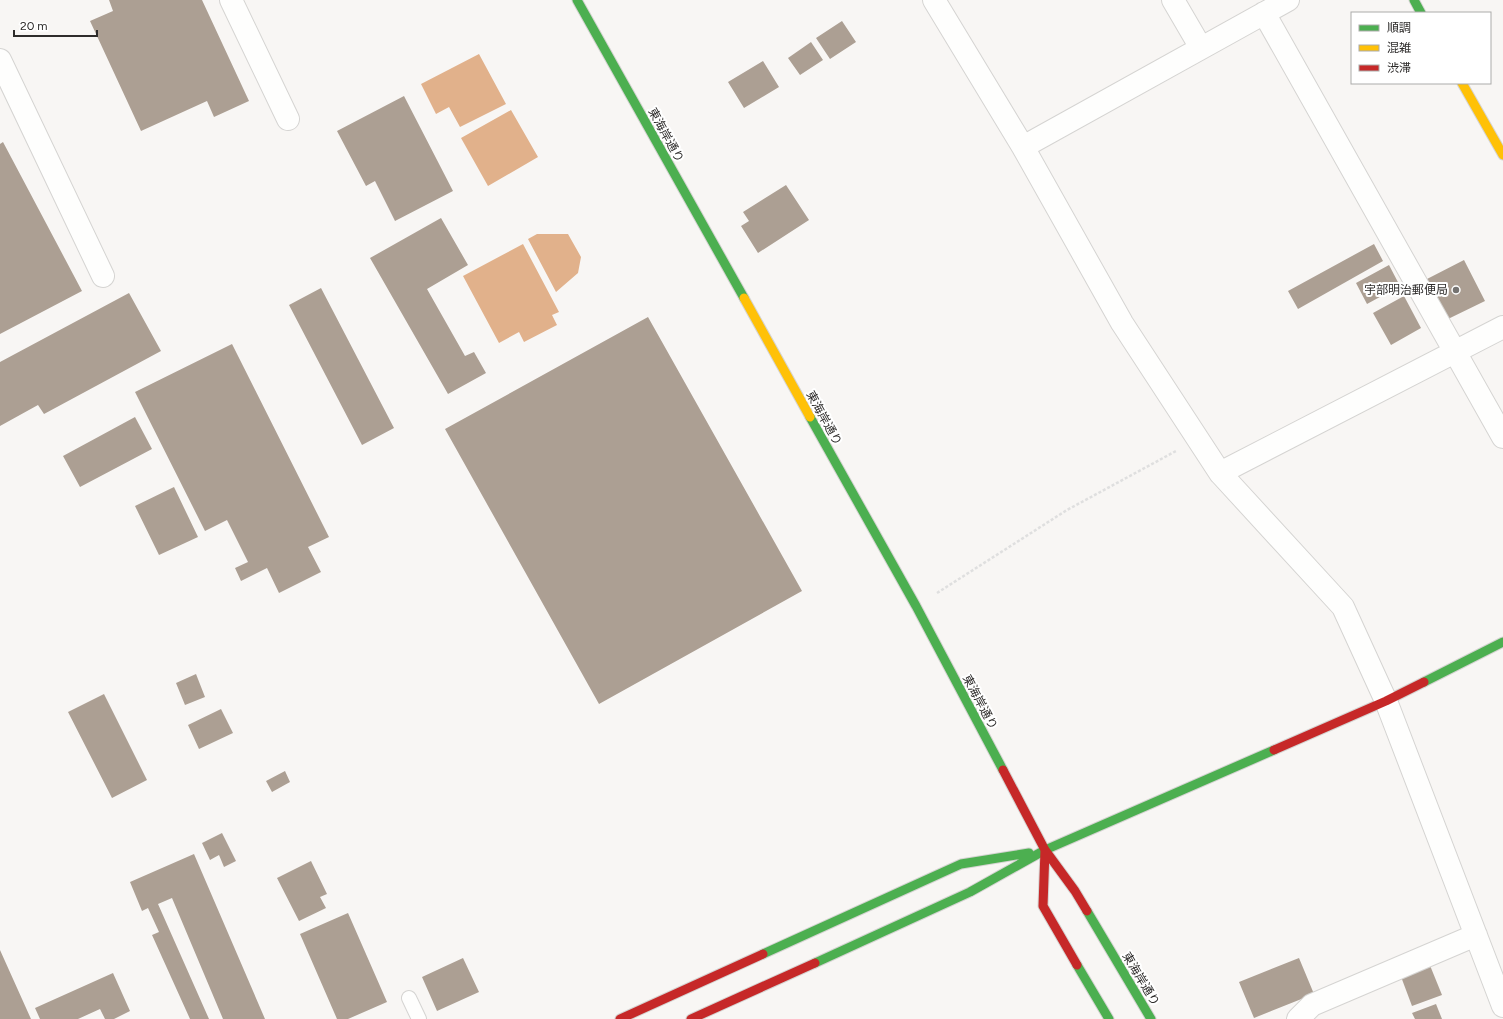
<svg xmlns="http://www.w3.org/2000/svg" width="1503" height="1019" viewBox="0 0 1503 1019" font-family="Figtree,'Noto Sans JP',sans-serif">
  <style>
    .water { fill: #e1b18b }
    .building { fill: #ac9f93 }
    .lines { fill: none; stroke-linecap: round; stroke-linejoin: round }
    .lane-casing { stroke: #d5d4d2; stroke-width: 16 }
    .street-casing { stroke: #d5d4d2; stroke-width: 24 }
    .fast-casing { stroke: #d5d4d2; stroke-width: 11 }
    .slow-casing { stroke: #d5d4d2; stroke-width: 11 }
    .jam-casing { stroke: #d5d4d2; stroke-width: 11 }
    .path { stroke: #dfdfdf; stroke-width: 2.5; stroke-dasharray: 3 2; stroke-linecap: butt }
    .lane { stroke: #fefefd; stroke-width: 14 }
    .street { stroke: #fefefd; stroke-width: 22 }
    .fast { stroke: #4caf50; stroke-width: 9 }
    .slow { stroke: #ffc107; stroke-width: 9 }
    .jam { stroke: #c62828; stroke-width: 9 }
    .poi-dot { fill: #757371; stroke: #fff; stroke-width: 1.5 }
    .labels { text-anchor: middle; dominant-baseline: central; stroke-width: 4; stroke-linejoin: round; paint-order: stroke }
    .street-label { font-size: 12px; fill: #2e2c2b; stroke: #fff }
    .poi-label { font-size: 12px; fill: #2e2c2b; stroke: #fff; text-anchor: end }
  </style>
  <rect width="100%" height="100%" fill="#f8f6f4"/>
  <path class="water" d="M479,54L506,104L460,127L449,107L436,114L421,84Z
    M511,110L538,157L488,186L461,138Z
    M537,234H568L581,257L578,273L556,292L528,239Z
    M523,244L559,312L552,315L557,325L524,342L519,332L499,343L463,276Z"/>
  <path class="building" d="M109,0H202L249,101L214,117L207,101L141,131L90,21L113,11Z
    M842,21L856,42L830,59L816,38Z
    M811,42L823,60L800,75L788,58Z
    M763,61L779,87L744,108L728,82Z
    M404,96L453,191L395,221L375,181L366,186L337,131Z
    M3,142L82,291L0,334V144Z
    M786,185L809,220L758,253L741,226L749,221L743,212Z
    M441,218L468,265L427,289L465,356L474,352L486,373L448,394L370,258Z
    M1374,244L1383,261L1298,309L1288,291Z
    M1464,260L1485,301L1448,319L1427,279Z
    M1389,265L1400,286L1367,304L1356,283Z
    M321,288L394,428L362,445L289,305Z
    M129,293L161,351L44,414L38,405L0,426V362Z
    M1404,296L1421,328L1391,345L1373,313Z
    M648,317L802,591L599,704L445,429Z
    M232,344L329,537L308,547L321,572L279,593L267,568L241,581L235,568L248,562L227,520L205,531L135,392Z
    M135,417L152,449L80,487L63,456Z
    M174,487L198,537L159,555L135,506Z
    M196,674L205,697L185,705L176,683Z
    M104,694L147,780L112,798L68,712Z
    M221,709L233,733L199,749L188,725Z
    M285,771L290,782L272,792L266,781Z
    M222,833L236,861L224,867L219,855L210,860L202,843Z
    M194,854L265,1019H223L172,898L158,904L209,1019H190L152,935L159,932L148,908L142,911L130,882Z
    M311,861L327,894L320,897L326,908L299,921L277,878Z
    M348,913L387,1002L348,1019H337L300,934Z
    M0,950L31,1019H0Z
    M463,958L479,992L437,1011L422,977Z
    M1299,958L1314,994L1254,1018L1239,982Z
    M1429,963L1442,995L1412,1006L1400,974Z
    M113,973L130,1011L114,1019H105L100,1009L78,1019H40L35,1008Z
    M1436,1004L1442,1019H1415L1412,1013Z"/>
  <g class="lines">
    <g class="lane-casing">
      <path id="lane" d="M409,998L419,1019"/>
    </g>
    <g class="street-casing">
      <path id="street" d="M231,0L288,119
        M934,0L1023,147L1122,323L1220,473L1343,607L1386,701L1503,1006
        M1173,0L1201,48
        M1264,13L1503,437
        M0,60L103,276
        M1023,147L1288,0
        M1220,473L1503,327
        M1298,1019L1312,1005L1476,935"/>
    </g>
    <g class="fast-casing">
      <path id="fast" d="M577,0L744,298
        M1414,0L1421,13
        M810,417L916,606L1003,770
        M1424,682L1503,642
        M1087,911L1151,1019
        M763,954L961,864L1029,853
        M815,963L970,892L1045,850L1274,750
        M1077,965L1109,1019"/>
    </g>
    <g class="slow-casing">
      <path id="slow" d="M1462,83L1503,155
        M744,298L810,417"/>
    </g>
    <g class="jam-casing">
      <path id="jam" d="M1274,750L1386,701L1424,682
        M1003,770L1045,850L1075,891L1087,911
        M1045,850L1043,906L1077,965
        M620,1019L763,954
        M691,1019L815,963"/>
    </g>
    <path class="path" d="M937,593L1067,510L1176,451"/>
    <use href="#lane" class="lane"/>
    <use href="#street" class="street"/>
    <use href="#fast" class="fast"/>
    <use href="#slow" class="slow"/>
    <use href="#jam" class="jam"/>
  </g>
  <circle class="poi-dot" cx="1456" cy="290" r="4"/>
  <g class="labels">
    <g class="street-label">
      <text transform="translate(666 135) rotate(61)">東海岸通り</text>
      <text transform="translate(824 418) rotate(61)">東海岸通り</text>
      <text transform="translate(980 702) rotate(62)">東海岸通り</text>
      <text transform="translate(1141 979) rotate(59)">東海岸通り</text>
    </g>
    <g class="poi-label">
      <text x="1448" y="290">宇部明治郵便局</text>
    </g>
  </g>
  <rect x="1351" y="12" width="140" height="72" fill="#ffffff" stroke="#ababaa"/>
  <rect x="1359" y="25" width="20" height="6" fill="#4caf50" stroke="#ababaa"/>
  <text x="1387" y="32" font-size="12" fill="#2e2c2b">順調</text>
  <rect x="1359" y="45" width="20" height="6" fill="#ffc107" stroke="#ababaa"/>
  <text x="1387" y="52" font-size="12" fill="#2e2c2b">混雑</text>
  <rect x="1359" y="65" width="20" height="6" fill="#c62828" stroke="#ababaa"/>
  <text x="1387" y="72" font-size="12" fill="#2e2c2b">渋滞</text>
  <path d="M14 30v6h83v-6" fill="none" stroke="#2e2c2b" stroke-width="2"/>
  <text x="20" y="30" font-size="12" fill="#2e2c2b" stroke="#ffffff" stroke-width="3" paint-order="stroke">20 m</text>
</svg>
